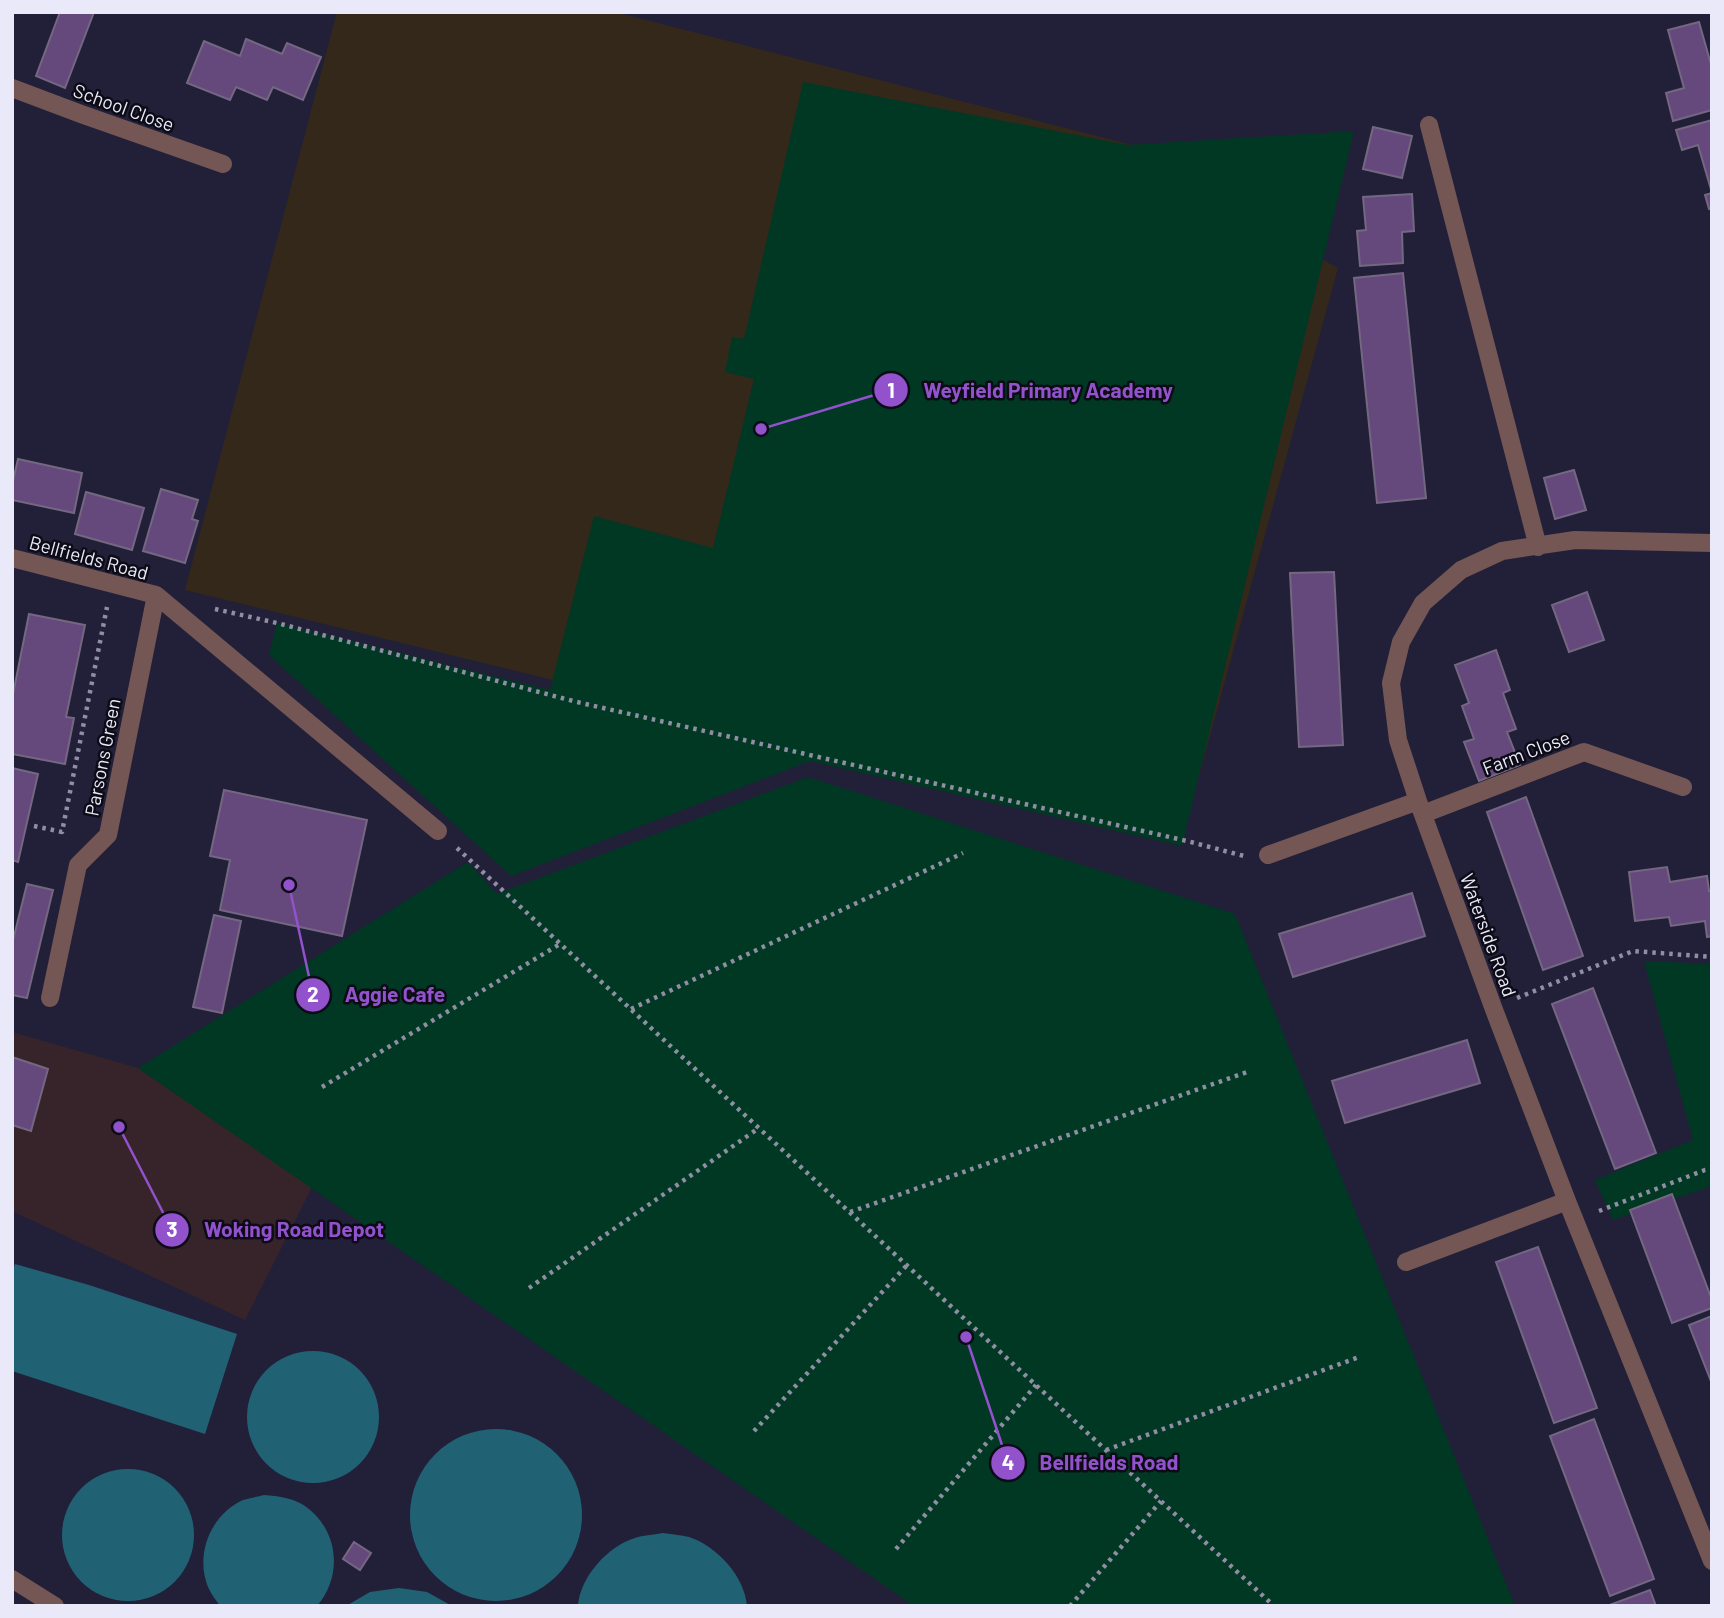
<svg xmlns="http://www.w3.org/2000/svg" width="1724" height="1618" viewBox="0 0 1724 1618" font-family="Barlow,sans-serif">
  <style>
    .industrial { fill: #37242b }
    .education { fill: #34281a }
    .green { fill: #003824 }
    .water { fill: #206274 }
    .building { fill: #65497d; stroke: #746781; stroke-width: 2 }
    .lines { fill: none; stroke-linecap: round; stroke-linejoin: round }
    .path { stroke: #8f8ea2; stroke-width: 4.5; stroke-dasharray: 3.5 5; stroke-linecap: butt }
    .minor { stroke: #745655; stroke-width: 18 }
    .labels { text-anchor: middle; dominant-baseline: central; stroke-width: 5; stroke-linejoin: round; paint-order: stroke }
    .street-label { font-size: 19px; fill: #e9e9f9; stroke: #0c0b16 }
    .leader { fill: none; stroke: #9152cb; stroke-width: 2.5 }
    .callout-dot { fill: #9152cb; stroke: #0c0b16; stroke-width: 2.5 }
    .mark-label { font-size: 21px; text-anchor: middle; font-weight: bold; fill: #fff }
    .callout-label { font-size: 21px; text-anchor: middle; font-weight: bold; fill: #9152cb; stroke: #0c0b16; stroke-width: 5; stroke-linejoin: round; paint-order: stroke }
  </style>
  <rect width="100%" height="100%" fill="#222038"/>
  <path class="industrial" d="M12,1032L138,1068L312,1187L245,1320L12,1211Z"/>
  <path class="education" d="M337,12H615L1136,146L1145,164L1338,268L1183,834L185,590Z"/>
  <path class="green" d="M803,82L1128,145L1354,131L1182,846L810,761L511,876L269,655L277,623L550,690L594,516L713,548L754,379L725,372L732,337L744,339Z
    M808,777L1235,914L1515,1606H914L138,1068L468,862L497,894Z
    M1644,961L1712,964V1186L1613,1220L1595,1180L1693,1140Z"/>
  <path class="water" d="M15,1264L89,1285L237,1334L205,1434L12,1371V1272Z
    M247 1417a66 66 0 1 1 132 0a66 66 0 1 1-132 0Z
    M410 1515a86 86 0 1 1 172 0a86 86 0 1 1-172 0Z
    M62 1535a66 66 0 1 1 132 0a66 66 0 1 1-132 0Z
    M264,1495C278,1496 293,1498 305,1506C339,1530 343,1576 317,1606H220C216,1600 211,1594 208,1587C195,1555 210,1515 243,1500C249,1498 257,1497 264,1495Z
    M662,1533C671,1534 681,1535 689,1537C717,1546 745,1577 747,1606H578C580,1577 608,1546 635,1538C643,1535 653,1535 662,1533Z
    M399,1588L427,1592L452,1606H346L370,1592Z"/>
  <path class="building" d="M60,12H94L65,88L36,76Z
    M1699,22L1712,68V110L1673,121L1666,93L1684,88L1668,30Z
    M246,39L282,54L287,43L321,57L303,100L273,87L267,100L236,87L230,100L187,83L204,41L240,56Z
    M1712,120V208L1709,209L1705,195L1712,193L1698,145L1682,150L1676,130Z
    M1373,127L1412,136L1402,178L1363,169Z
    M1412,194L1414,231L1402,232L1403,263L1360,266L1357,231L1366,230L1363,197Z
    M1403,273L1426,498L1377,503L1354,278Z
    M18,459L82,473L74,513L12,500V485Z
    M1574,470L1586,510L1555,519L1544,478Z
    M161,489L198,500L192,519L198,521L185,563L143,551Z
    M86,492L144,508L132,550L75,534Z
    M1334,572L1343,745L1299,747L1290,573Z
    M1587,592L1604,640L1569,652L1552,605Z
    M29,614L85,625L66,717L74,718L65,764L12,754V699Z
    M1496,650L1510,690L1503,693L1516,729L1507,732L1520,765L1479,781L1464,742L1474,739L1462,706L1469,703L1455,665Z
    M12,768L38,774L18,862L12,860Z
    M224,790L367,820L342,936L220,910L230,860L210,856Z
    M1526,797L1583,956L1543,970L1487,812Z
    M1667,867L1670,882L1707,876L1709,891H1712V936L1707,937L1705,921L1671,926L1669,917L1635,921L1629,872Z
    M27,884L53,890L27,998L12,995V944Z
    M1412,893L1425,936L1293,977L1279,934Z
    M214,915L241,921L222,1013L193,1007Z
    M1593,988L1656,1153L1615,1169L1552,1004Z
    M1467,1040L1480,1083L1345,1123L1332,1081Z
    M12,1057L48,1069L31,1131L12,1125Z
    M1672,1194L1712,1300V1308L1672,1323L1630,1210Z
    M1538,1247L1597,1408L1554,1423L1496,1262Z
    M1712,1316V1384L1689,1325Z
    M1594,1419L1654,1579L1610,1596L1550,1436Z
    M354,1542L371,1553L360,1570L343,1559Z
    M1650,1590L1656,1606H1607Z"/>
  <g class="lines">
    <path class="path" d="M215,609L277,623L577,702L1187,841L1244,856
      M34,826L62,832L107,607
      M457,848L1274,1606
      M1517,998L1633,951L1712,957
      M631,1009L963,853
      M322,1087L560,944
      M1599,1211L1705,1170L1712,1169
      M850,1212L1250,1071
      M529,1288L759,1128
      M754,1431L907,1265
      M1106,1450L1359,1357
      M896,1549L1036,1385
      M1070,1606L1161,1501"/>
    <path class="minor" d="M12,88L81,114L223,164
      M1429,125L1538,547
      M1712,543L1575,540L1502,551L1461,570L1423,603L1401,642L1391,683L1398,740L1418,801L1493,1007L1567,1201L1712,1561
      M12,558L156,595L438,831
      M1423,814L1584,752L1683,787
      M1268,855L1418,801
      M50,998L78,865L108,835L156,595
      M1406,1262L1567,1201
      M12,1579L55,1606"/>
  </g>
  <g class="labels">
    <g class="street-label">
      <text transform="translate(124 107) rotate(20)">School Close</text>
      <text transform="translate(89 557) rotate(15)">Bellfields Road</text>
      <text transform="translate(1526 752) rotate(-21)">Farm Close</text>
      <text transform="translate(102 757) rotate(-79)">Parsons Green</text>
      <text transform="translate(1489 935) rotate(70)">Waterside Road</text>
    </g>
  </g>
  <path class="leader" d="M761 429L891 390M289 885L313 995M119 1127L172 1230M966 1337L1008 1463"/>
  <g class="callout-dot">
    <circle cx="761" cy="429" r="7"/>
    <circle cx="289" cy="885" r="7"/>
    <circle cx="119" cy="1127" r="7"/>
    <circle cx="966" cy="1337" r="7"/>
    <circle cx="891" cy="390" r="18"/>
    <circle cx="313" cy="995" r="18"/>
    <circle cx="172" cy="1230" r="18"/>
    <circle cx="1008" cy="1463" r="18"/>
  </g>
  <g class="mark-label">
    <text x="891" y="398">1</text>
    <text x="313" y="1002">2</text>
    <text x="172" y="1237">3</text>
    <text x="1008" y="1470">4</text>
  </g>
  <g class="callout-label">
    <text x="1048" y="398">Weyfield Primary Academy</text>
    <text x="395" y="1002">Aggie Cafe</text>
    <text x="294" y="1237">Woking Road Depot</text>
    <text x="1109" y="1470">Bellfields Road</text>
  </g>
  <rect width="1724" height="1618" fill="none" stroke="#e9e9f9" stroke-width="28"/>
</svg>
